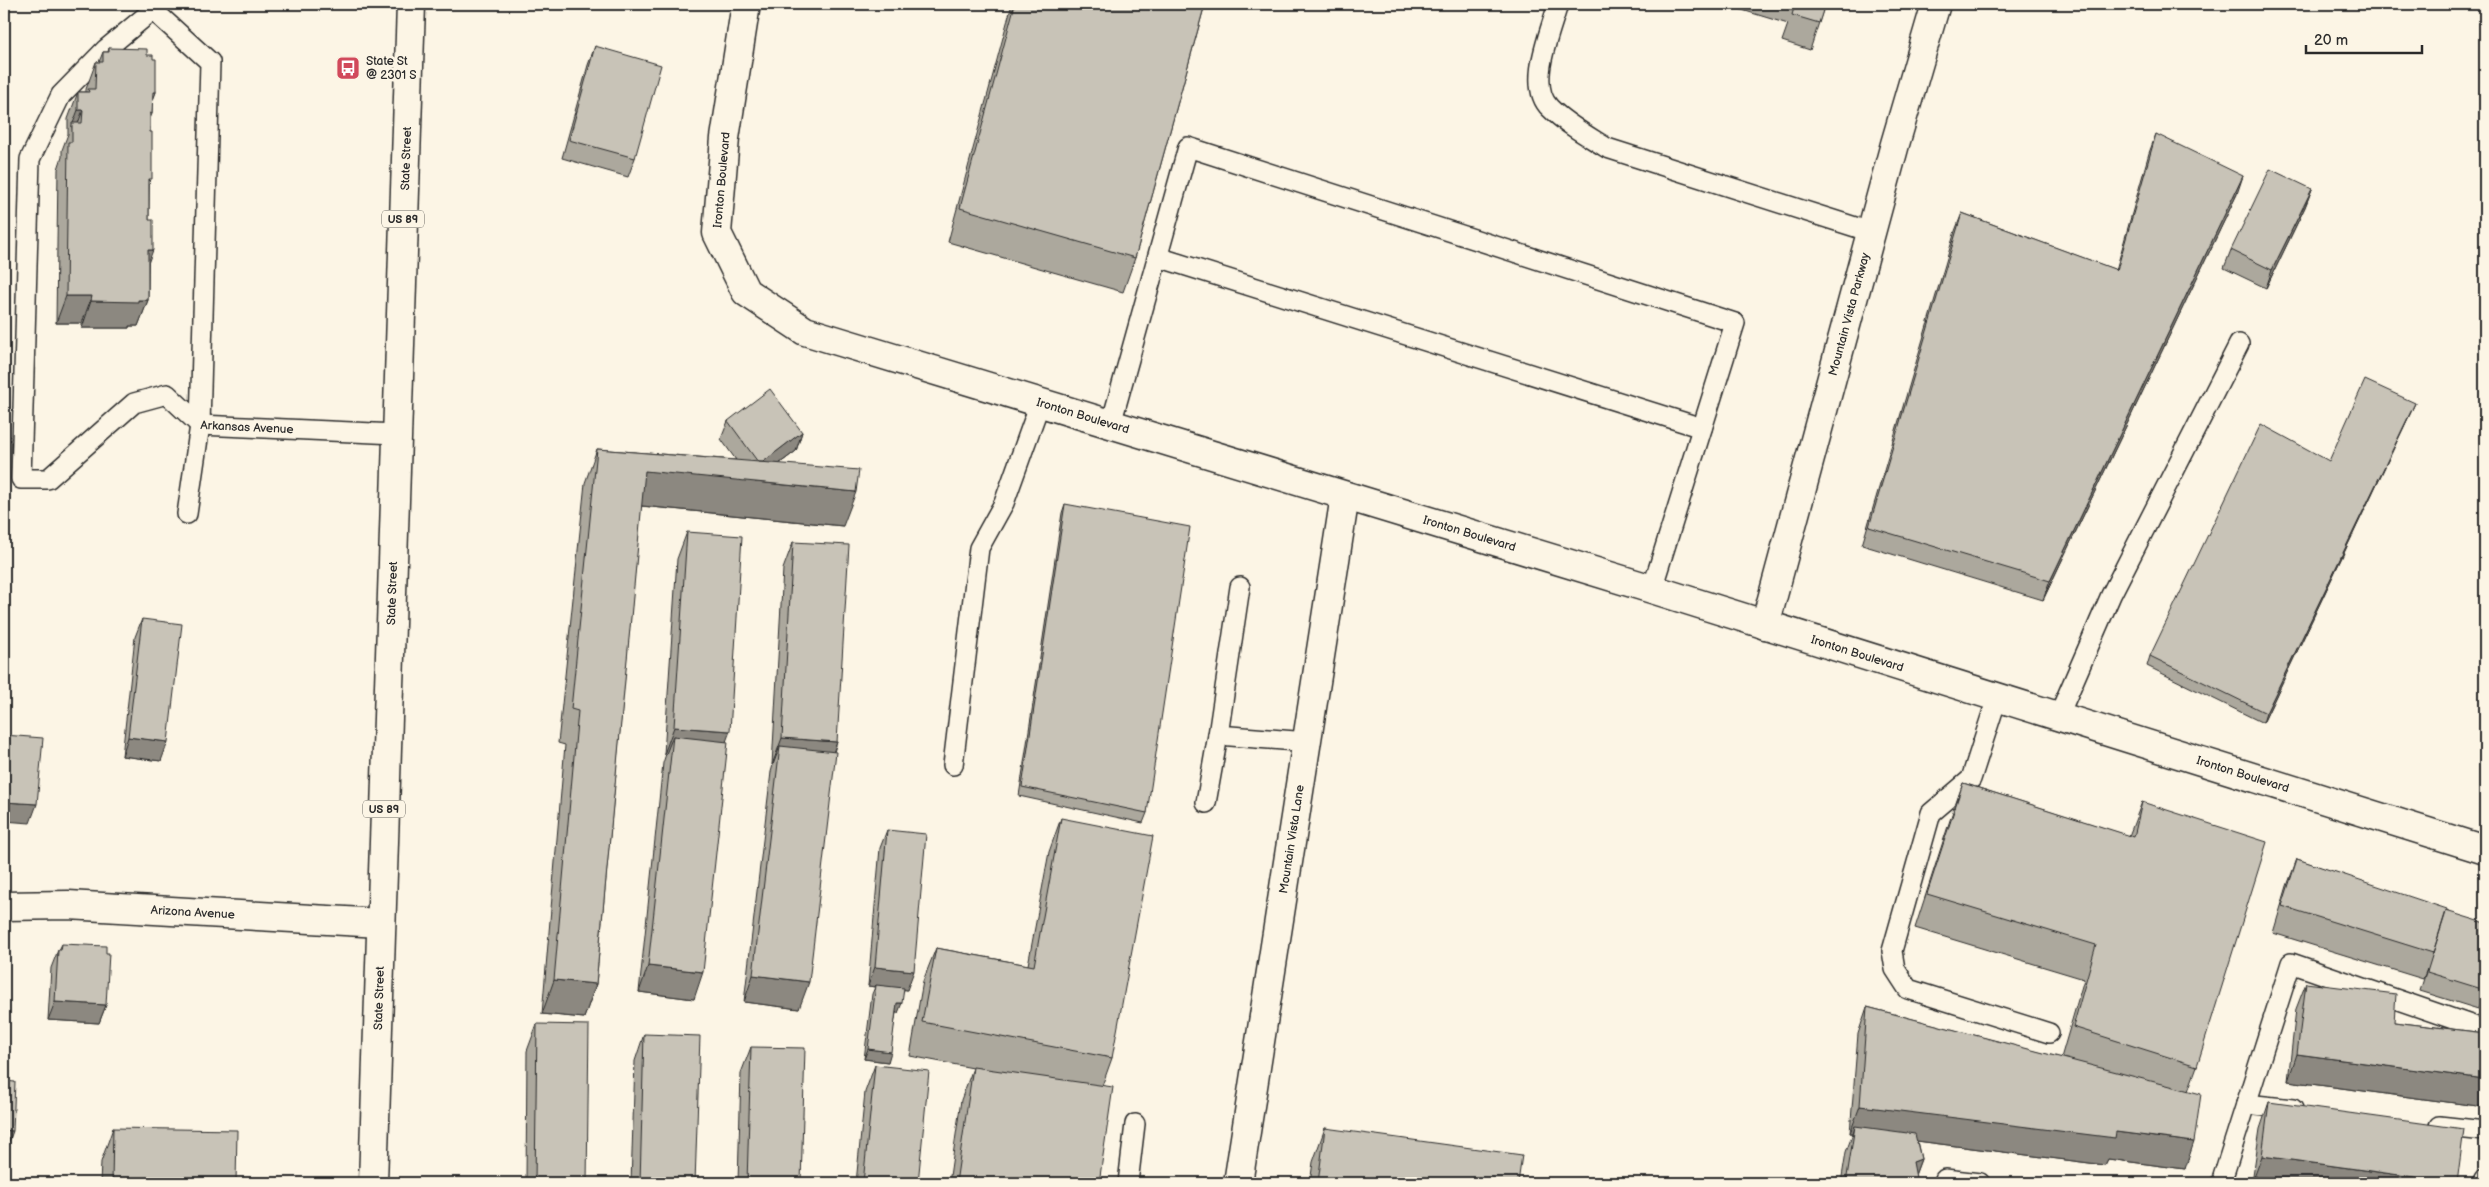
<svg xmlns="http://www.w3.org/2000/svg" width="2489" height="1187" viewBox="0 0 2489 1187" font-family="'Balsamiq Sans',sans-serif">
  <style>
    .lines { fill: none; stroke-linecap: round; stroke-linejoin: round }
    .service-casing { stroke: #2b2b2b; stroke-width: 22 }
    .minor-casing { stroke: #2b2b2b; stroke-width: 31 }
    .tertiary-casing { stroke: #2b2b2b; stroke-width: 31 }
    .primary-casing { stroke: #2b2b2b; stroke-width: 31 }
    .service { stroke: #fcf5e5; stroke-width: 19 }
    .minor { stroke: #fcf5e5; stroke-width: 28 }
    .tertiary { stroke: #fcf5e5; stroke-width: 28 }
    .primary { stroke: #fcf5e5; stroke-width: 28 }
    .wall { fill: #aca89d; stroke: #2b2b2b }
    .shaded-wall { fill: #8c8880; stroke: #2b2b2b }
    .building { fill: #c8c3b7; stroke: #2b2b2b }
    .labels { text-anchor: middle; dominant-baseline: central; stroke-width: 5; stroke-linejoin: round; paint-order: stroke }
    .shield { fill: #fcf5e5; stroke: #6a6863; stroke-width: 1 }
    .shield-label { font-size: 11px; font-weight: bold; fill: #2b2b2b }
    .poi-label { font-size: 12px; fill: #2b2b2b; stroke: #fcf5e5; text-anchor: start }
    .street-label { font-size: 12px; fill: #2b2b2b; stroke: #fcf5e5 }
  </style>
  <rect width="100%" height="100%" fill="#fcf5e5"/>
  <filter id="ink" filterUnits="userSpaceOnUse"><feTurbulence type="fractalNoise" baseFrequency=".02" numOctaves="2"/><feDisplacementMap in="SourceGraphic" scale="10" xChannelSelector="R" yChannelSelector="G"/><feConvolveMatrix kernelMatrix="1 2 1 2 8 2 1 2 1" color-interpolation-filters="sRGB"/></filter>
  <g filter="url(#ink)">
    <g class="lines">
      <g class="service-casing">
        <g id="service">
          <path d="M149,4L153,10L210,62L200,425L187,514"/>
          <path d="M1558,4C1551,31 1526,85 1550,108C1566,124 1588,136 1607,148L1871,232"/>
          <path id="s1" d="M153,10L106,49L61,95L30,159L21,479H48L134,403L167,394L200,425L396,434"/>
          <path d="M1158,257L1702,428"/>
          <path d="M1111,424L1188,147L1735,323L1652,589"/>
          <path d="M1240,587L1218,735L1308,742"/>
          <path d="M1997,698L1971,779L1931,813L1892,951L1895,969L1908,989L2049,1033"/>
          <path d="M2058,717L2111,595L2239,344"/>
          <path d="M953,765L979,548L1004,503L1040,403"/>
          <path d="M1206,803L1218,735"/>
          <path d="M2246,1104L2293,1109"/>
          <path d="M2439,1126L2485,1131"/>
          <path d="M1128,1183L1135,1124"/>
          <path d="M1944,1183L1945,1179L1980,1183"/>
          <path d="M2221,1183L2291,963L2485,1030"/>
          <path d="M2483,1183L2485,1179"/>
        </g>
      </g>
      <g class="minor-casing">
        <g id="minor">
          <path id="s2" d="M746,4L725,138L717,233L746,292L805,331L1652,589L2485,850"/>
          <path id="s3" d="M4,906L68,905L380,923"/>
          <path id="s4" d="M1238,1183L1345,496"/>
        </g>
      </g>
      <g class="tertiary-casing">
        <g id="tertiary">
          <path id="s5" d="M1765,625L1895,144L1936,4"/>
        </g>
      </g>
      <g class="primary-casing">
        <g id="primary">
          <path id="s6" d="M373,1183L411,4"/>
        </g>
      </g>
      <use href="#service" class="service"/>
      <use href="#minor" class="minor"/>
      <use href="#tertiary" class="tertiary"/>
      <use href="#primary" class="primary"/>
    </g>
    <path class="wall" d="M1012,4H1205L1135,258L1123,292L948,242Z
      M1729,4H1825L1810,50L1782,41L1788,24L1729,6Z
      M595,46L635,158L628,177L562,158L588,65Z
      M109,48L147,55L156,92L152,102V114L150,119L148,300L138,326H129V328H82V323H56L58,169L62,157V150L68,134V119L78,92H86V89L96,62H99L103,52H108Z
      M2156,134L2237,194L2043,600L1862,545L1955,231L1962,213L2116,270L2149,153Z
      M2312,189L2305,207L2266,288L2224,268L2231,250Z
      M2411,412L2263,723L2147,666L2150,656L2329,461Z
      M728,421L802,432L796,451L779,464L843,526L641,506L596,984L584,1018L542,1014L565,745L558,743L585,483L597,449L736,460L721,439Z
      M1065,504L1147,813L1143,823L1019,796L1062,513Z
      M687,532L726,742L694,999L639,992L663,763L666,754H664L677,559Z
      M793,542L837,742L834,752L799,1009L744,1002L771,772L773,765H772L783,569Z
      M142,619L161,761L122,756L135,637Z
      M1963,783L2129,836L2142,802L2197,1066L2188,1091L2185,1169L2108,1159L2105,1165L1917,1141L1921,1159L1915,1175L1917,1183H1841L1846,1152L1853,1133H1850L1858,1034L1867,1007L2061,1058L2084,979L1915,928L1951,817Z
      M1061,818L1112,1058L1102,1086L1099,1183H949L961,1100L973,1068L910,1056L923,981L936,948L1028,965L1049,852Z
      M887,830L907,990L904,989L898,1013H896L888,1062L864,1059L872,994L875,987L868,986L880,848Z
      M2297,859L2446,911L2485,990L2478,1009L2420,991L2427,969L2423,979L2273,933L2287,886Z
      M62,944L106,1005L99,1023L48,1020L51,968L58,950H59Z
      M2306,983L2394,1022L2485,1033V1107L2288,1081L2296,1009Z
      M537,1024L587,1183H526L527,1051Z
      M644,1034L695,1183H631L635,1061Z
      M751,1047L801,1183H738L741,1073Z
      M875,1065L918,1183H856L865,1092Z
      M2269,1102L2457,1183H2252L2260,1129Z
      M113,1128L236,1183H100L101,1162Z
      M1325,1128L1518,1183H1310L1313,1162Z"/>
    <path class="shaded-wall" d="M153,92H156L146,119Z
      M78,110H83L73,137L72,126Z
      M2243,176L2237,194L2043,600L2050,581Z
      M2312,189L2305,207L2266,288L2272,270Z
      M148,250H153L143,277Z
      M66,296H92L82,323H56Z
      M148,300L138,326H129V328H82L91,301Z
      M2415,403L2411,412L2263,723L2266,713Z
      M802,432L796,451L755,482L856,492L843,526L632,505L645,471L760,464Z
      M674,727L730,731L720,758L673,736L666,754H664Z
      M128,737L168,742L161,761L122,756Z
      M782,738L837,742L827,769L780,746L773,765H772Z
      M4,802L37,804L30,823L4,821Z
      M648,966L703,972L694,999L639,992Z
      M875,967L914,971L907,990L875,987L876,985L875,987L868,986Z
      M753,975L809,982L799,1009L744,1002Z
      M554,980L596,984L584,1018L542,1014Z
      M55,1002L106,1005L99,1023L48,1020Z
      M897,1003H902L898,1013L894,1012Z
      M868,1049L891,1052L888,1062L864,1059Z
      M2297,1054L2485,1079V1107L2288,1081Z
      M1860,1106L2116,1132L2194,1142L2185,1169L2108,1159L2105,1165L1854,1133L1855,1126L1853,1133H1850Z
      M4,1130L13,1131L6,1150L4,1149Z
      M2262,1156L2457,1183H2252Z
      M1921,1159L1912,1183L1913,1162Z"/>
    <path class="building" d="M1015,4H1205L1135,258L960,208Z
      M1795,4H1825L1819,23L1792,15Z
      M595,46L661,65L635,158L569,140Z
      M109,48L147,49V55H153V59H156V92H153L152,114L150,113V132H152V179H149V220H153V250H148V300H138V302L91,301L92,296H66L68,142H72V123H82L83,110H78V92H89L88,89H95L96,62H103V52H109Z
      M2156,134L2243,176L2050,581L1869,527L1962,213L2117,270Z
      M2270,169L2312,189L2272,270L2231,250Z
      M2365,380L2415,403L2266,713L2150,656L2261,424L2329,461Z
      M770,389L802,432L763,462H758L728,421Z
      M597,449L859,470L856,492L645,471L596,984L554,980L578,711L571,709Z
      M1065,504L1190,527L1147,813L1022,787Z
      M687,532L742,536L730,731L674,727Z
      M793,542L849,545L837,742L782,738Z
      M142,619L182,624L168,742L128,737Z
      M4,735L43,738L37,804L4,802Z
      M673,736L728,742L703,972L648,966Z
      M780,746L836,752L809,982L753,975Z
      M1963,783L2134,837L2142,802L2267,842L2197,1066L2073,1027L2096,945L1927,894Z
      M1061,818L1153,836L1112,1058L922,1022L936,948L1034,966Z
      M887,830L926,834L914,971L875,967Z
      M2297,859L2447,909L2433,953L2282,906Z
      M2446,911L2485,923V990L2427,972Z
      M62,944L106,946V953H109L106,1005L55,1002L58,950H61Z
      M4,968H6L4,1010Z
      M2306,983L2396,994L2394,1022L2485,1033V1079L2297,1054Z
      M876,985L904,988L902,1003H897L891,1052L868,1049Z
      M1867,1007L2201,1094L2194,1142L2116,1132L2115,1138L1860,1106Z
      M537,1024L589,1025L587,1183H535Z
      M644,1034L700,1036L695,1183H640Z
      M751,1047L805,1048L801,1183H747Z
      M875,1065L929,1071L918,1183H863Z
      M973,1067L1113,1087L1099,1183H956Z
      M4,1081L15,1082L13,1131L4,1130Z
      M2269,1102L2464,1129L2457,1183L2262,1156Z
      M1855,1126L1915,1134L1921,1159L1913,1162L1917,1183H1846Z
      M113,1128L237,1130L236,1183H112Z
      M1325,1128L1522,1155L1518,1183H1318Z"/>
  </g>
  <defs>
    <g id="bus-square" transform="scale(1.25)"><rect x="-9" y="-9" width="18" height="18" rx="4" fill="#d1495b" stroke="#fcf5e5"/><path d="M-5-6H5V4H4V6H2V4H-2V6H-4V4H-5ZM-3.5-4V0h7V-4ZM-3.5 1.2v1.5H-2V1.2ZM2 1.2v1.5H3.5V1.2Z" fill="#fff"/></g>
  </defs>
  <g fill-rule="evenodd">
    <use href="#bus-square" x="348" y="68"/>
  </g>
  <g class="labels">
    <g class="shield">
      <rect x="382" y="210.5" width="42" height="17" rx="4"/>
      <rect x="363" y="800.5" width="42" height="17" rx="4"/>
    </g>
    <g class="shield-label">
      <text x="403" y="219">US 89</text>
      <text x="384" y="809">US 89</text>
    </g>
    <g class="poi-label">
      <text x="366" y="61">State St<tspan x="366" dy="14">@ 2301 S</tspan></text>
    </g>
    <g class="street-label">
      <text stroke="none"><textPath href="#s6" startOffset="1025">State Street</textPath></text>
      <text transform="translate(722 180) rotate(-85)">Ironton Boulevard</text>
      <text stroke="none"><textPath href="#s5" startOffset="322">Mountain Vista Parkway</textPath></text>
      <text stroke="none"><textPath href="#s2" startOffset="658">Ironton Boulevard</textPath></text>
      <text stroke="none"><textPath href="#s1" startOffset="785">Arkansas Avenue</textPath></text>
      <text stroke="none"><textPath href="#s2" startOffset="1062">Ironton Boulevard</textPath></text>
      <text stroke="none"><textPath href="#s6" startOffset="590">State Street</textPath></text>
      <text stroke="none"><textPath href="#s2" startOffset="1468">Ironton Boulevard</textPath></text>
      <text stroke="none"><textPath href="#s2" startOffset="1872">Ironton Boulevard</textPath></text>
      <text stroke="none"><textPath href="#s4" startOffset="348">Mountain Vista Lane</textPath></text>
      <text stroke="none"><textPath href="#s3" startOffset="189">Arizona Avenue</textPath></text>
      <text stroke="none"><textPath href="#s6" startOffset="185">State Street</textPath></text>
    </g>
  </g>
  <rect width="2489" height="1187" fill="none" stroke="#fcf5e5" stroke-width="20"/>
  <rect x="10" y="10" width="2469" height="1167" fill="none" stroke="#2b2b2b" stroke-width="2" filter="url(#ink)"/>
  <path d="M2306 45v8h116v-8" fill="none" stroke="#2b2b2b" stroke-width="2.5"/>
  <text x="2314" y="45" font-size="15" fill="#2b2b2b" stroke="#fcf5e5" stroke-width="4" paint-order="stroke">20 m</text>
</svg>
